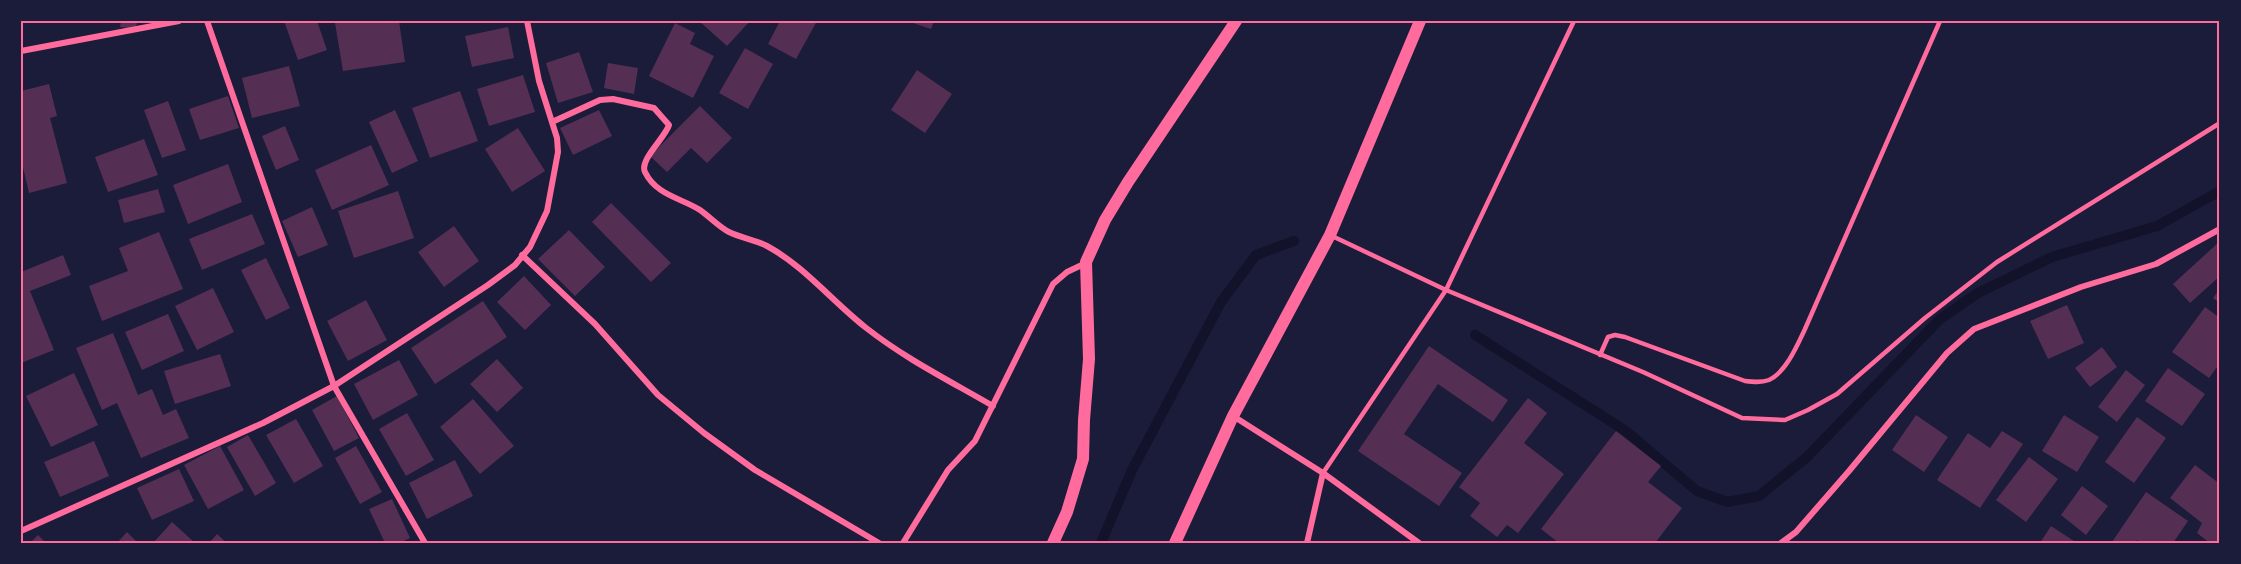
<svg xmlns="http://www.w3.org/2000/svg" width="2241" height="564" viewBox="0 0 2241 564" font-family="Montserrat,sans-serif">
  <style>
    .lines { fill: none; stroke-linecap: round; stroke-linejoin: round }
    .stream { stroke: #12122b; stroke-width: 10 }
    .building { fill: #542f53 }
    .service { stroke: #ff6b9d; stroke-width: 4.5 }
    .minor { stroke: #ff6b9d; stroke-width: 6 }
    .secondary { stroke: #ff6b9d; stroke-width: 12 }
    .neatline { fill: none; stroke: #ff6b9d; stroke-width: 2 }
  </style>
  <rect width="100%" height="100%" fill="#1b1b3a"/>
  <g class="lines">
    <path class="stream" d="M1475,335L1626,431L1697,491L1727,502L1759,496L1807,457L1940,319L1978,293L2052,257L2157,226L2220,191
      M1101,543L1132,470L1221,302L1256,255L1294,241"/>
  </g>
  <path class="building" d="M121,21H137L136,29L120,27Z
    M284,21H317L327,50L298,60Z
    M348,21H399L405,62L343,71L335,23Z
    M699,21H750L727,46Z
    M780,21H817L796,59L768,44Z
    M907,21H934L931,29Z
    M675,23L695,33L690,44L714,56L693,98L649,76Z
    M508,27L514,58L472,67L465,36Z
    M745,48L773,64L748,109L719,93Z
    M579,52L593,92L558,103L546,63Z
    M608,63L638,68L634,94L604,88Z
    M289,66L300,106L252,118L242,78Z
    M917,70L952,94L925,133L891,110Z
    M523,75L535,112L489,126L477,89Z
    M49,84L57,116L50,118L67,183L29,193L21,159V91Z
    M460,91L478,141L430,158L412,108Z
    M228,96L239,128L200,140L189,109Z
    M168,101L186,150L162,158L144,110Z
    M700,106L732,138L707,163L691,148L667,172L650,156Z
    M395,110L418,161L392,173L369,122Z
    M599,110L612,136L573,155L560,128Z
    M285,126L299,160L276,170L262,136Z
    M518,128L545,171L512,192L485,149Z
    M144,139L158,175L108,192L95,157Z
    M371,145L389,185L332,210L315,170Z
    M228,164L242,202L188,224L173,185Z
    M158,189L165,212L124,223L118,200Z
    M398,191L414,238L354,258L338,211Z
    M611,203L671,263L651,282L592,222Z
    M312,207L328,245L298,257L282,221Z
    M252,214L265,244L202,270L189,239Z
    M454,226L479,261L444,287L418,252Z
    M569,230L605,267L575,296L538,259Z
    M159,232L183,289L102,321L89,286L128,271L119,248Z
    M2219,242L2220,276L2190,303L2173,284Z
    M63,255L71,275L30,291L54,350L21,363V272Z
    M266,258L290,308L266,320L241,270Z
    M524,276L551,305L525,330L497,302Z
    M213,288L234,332L197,350L175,306Z
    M2220,288V303L2213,298Z
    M366,300L387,340L348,361L327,321Z
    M483,301L507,337L435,384L411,348Z
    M2067,305L2084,343L2048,359L2030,321Z
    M2205,307L2220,318V363L2209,378L2172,352Z
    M168,314L184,351L142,370L125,332Z
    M113,333L138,395L152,389L163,415L176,409L189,438L141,458L117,403L102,410L76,348Z
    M1429,346L1508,400L1493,422L1438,384L1404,434L1462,473L1439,506L1358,451Z
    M2102,347L2117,367L2090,387L2075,368Z
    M220,354L231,386L175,404L164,371Z
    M497,359L523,388L497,412L470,384Z
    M399,360L418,395L373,420L354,384Z
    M2168,368L2205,394L2182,426L2145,401Z
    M2126,370L2145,385L2117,422L2098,407Z
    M74,373L98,425L51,447L26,396Z
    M337,396L359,438L334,451L312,410Z
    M1528,398L1547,413L1524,443L1564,474L1518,533L1507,525L1497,537L1470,516L1480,503L1459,487Z
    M473,399L514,446L480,474L440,427Z
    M407,413L434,460L406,476L379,429Z
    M1916,415L1948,437L1924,472L1892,450Z
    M2064,415L2099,437L2077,472L2042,451Z
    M2137,417L2166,438L2134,483L2105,462Z
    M296,419L323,466L294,483L266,435Z
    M1616,431L1661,466L1648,482L1682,508L1655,543H1559L1541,529Z
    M2002,431L2023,444L1980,508L1937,480L1968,433L1990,448Z
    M248,435L276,483L255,496L227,447Z
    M94,441L109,476L60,497L44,462Z
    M220,446L244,490L208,509L184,465Z
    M356,446L382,492L360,504L335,458Z
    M2029,457L2058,479L2026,522L1996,500Z
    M455,460L473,496L427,519L409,483Z
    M2195,465L2220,484V543H2210L2197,533L2202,523L2170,498Z
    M179,469L194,501L152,520L137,488Z
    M2082,486L2108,506L2086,535L2061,515Z
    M2146,492L2188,521L2173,543H2142L2137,540L2135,543H2114L2112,542Z
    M392,499L410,538L399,543H385L369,509Z
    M172,522L195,543H153Z
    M2051,526L2077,543H2040Z
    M127,532L138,543H117Z
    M217,534L227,543H209Z
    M38,535L46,543H30Z"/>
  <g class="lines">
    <path class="service" d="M1332,236L1446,290L1643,372L1742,418L1785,420L1808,410L1837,394L1925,318L1997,262L2220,123
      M1600,355L1608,337L1615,335L1625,337L1745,381C1753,382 1761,383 1769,380C1786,372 1797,346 1805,329L1940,21
      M1323,473L1446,290L1574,21"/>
    <path class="minor" d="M207,21L334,386L425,543
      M21,51L179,21
      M552,122L600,100L613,99L654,108L669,125C665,138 639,160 645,172C656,195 681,198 700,210C710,217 719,227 729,232C741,238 756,240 767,246C804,266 832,301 865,327C904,358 950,381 993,406
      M522,255L595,324L658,395L704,433L755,470L879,543
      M1233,416L1323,473L1419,543
      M21,531L263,423L334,386L488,285L515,265L530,247L547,211L558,152L557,138L539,81L527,21
      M903,543L948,470L975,441L1053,284L1067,272L1086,263
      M1307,543L1323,473
      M1781,543L1796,532L1849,471L1947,353L1974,329L2081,287L2156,264L2220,229"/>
    <path class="secondary" d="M1053,543L1067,512L1083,459L1084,420L1089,359L1086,262L1105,220L1128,182L1236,21
      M1175,543L1233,416L1330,235L1420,21"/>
  </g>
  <rect width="2241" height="564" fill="none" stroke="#1b1b3a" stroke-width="45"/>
  <rect x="22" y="22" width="2196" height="520" class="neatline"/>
</svg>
